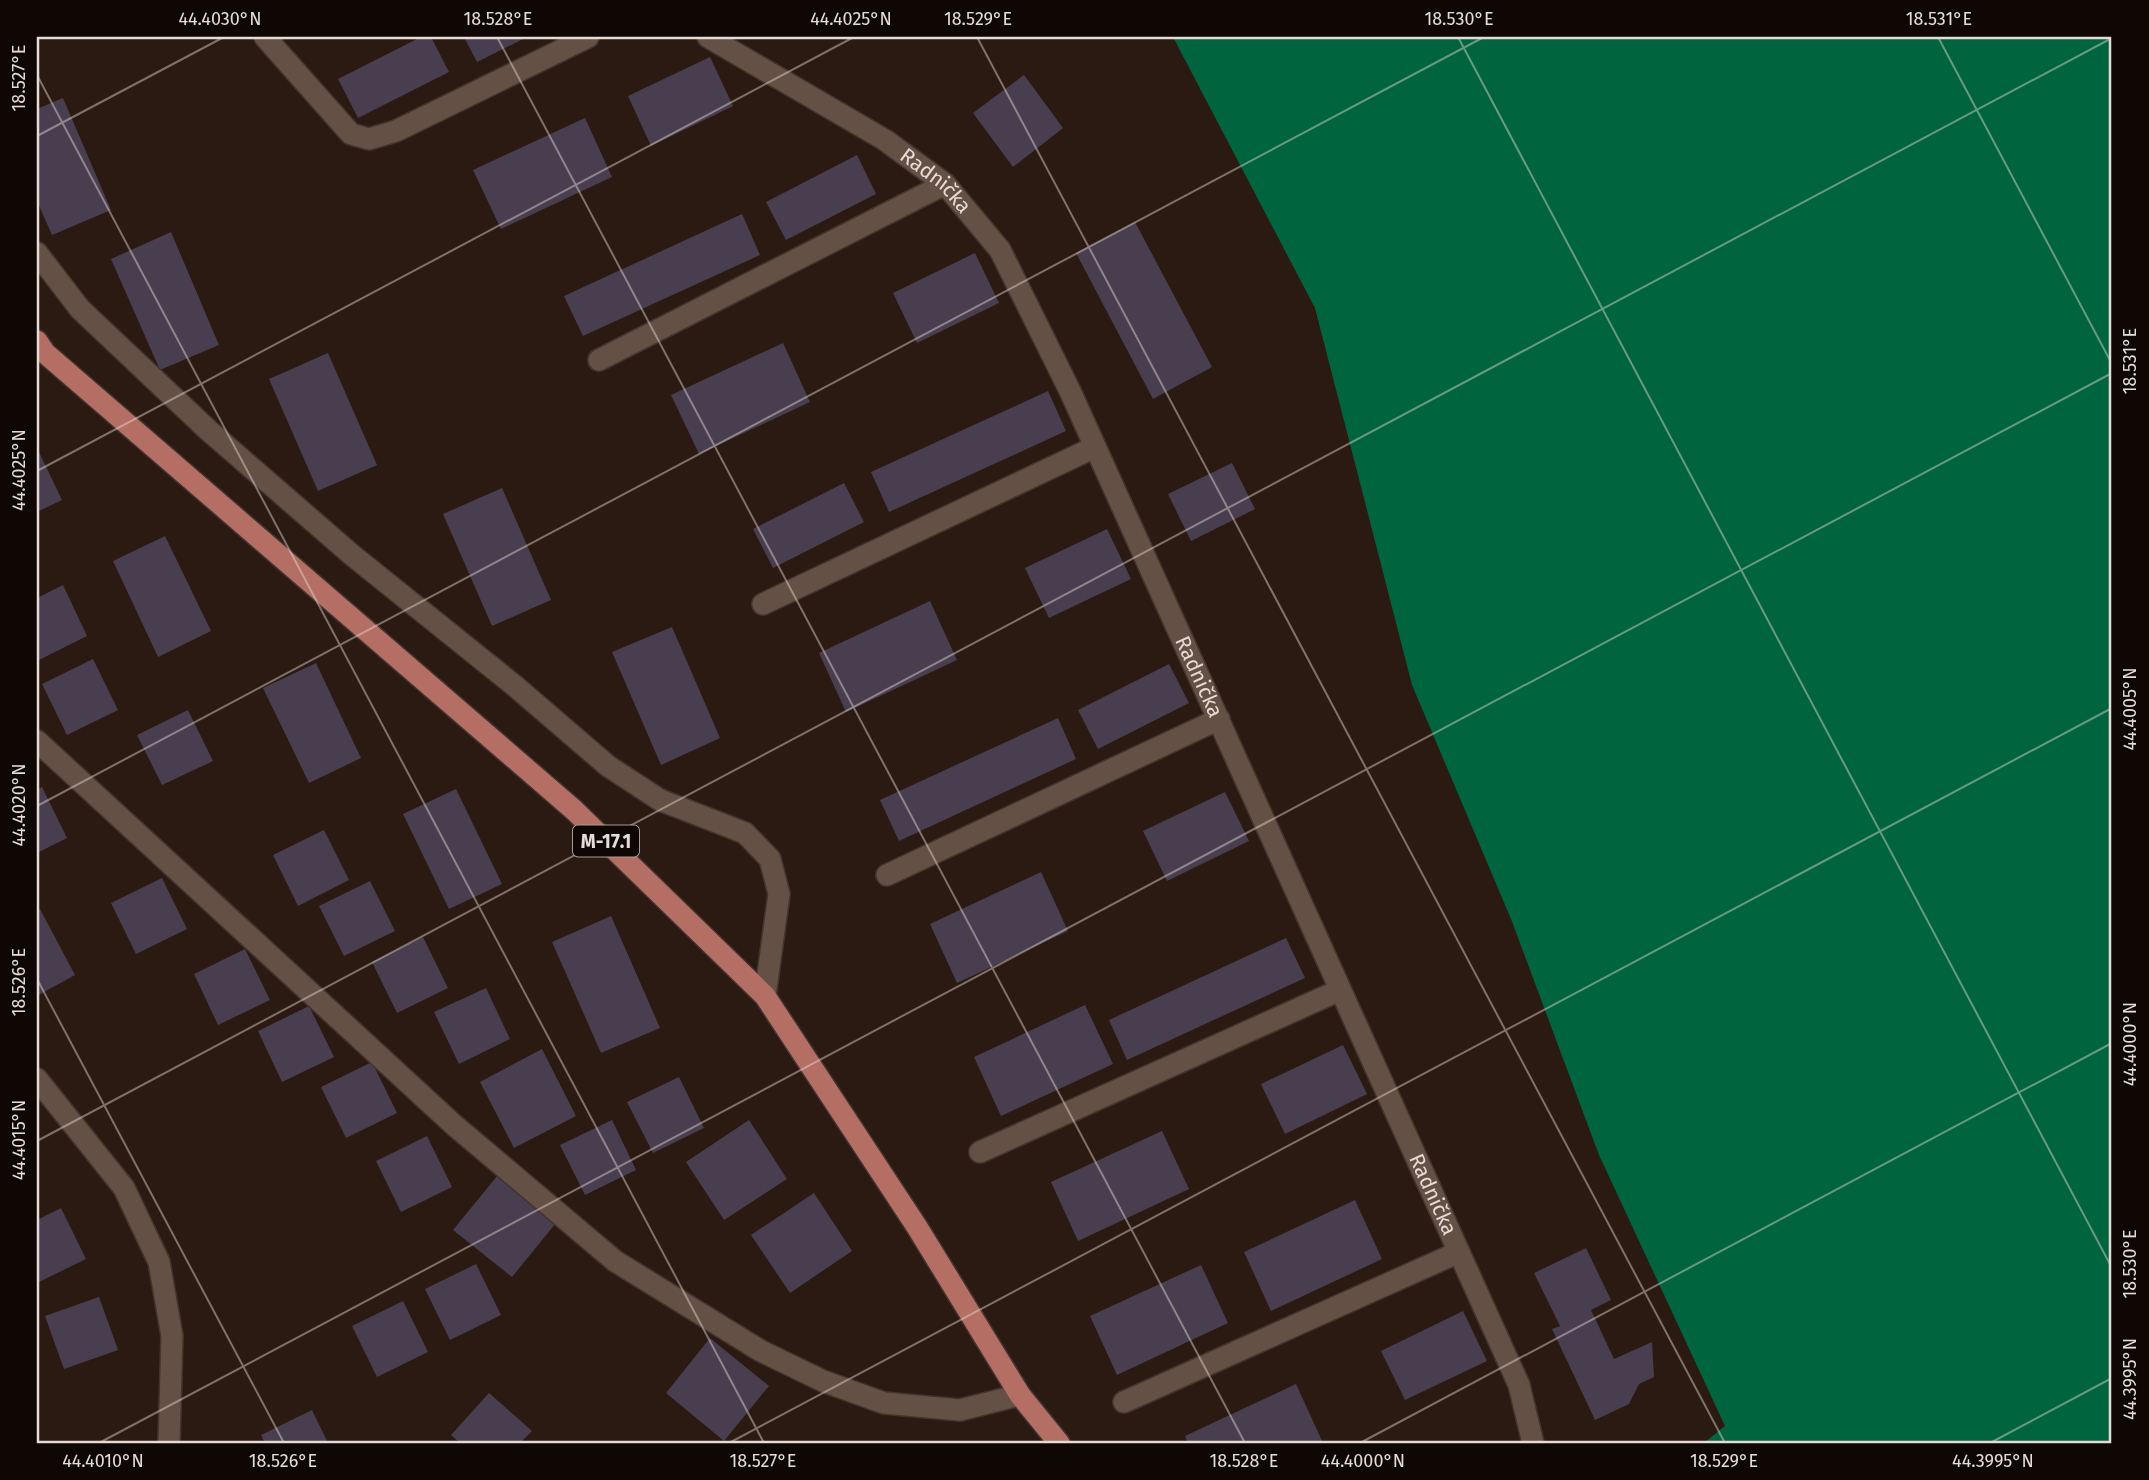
<svg xmlns="http://www.w3.org/2000/svg" width="2149" height="1480" viewBox="0 0 2149 1480" font-family="'Fira Sans',sans-serif">
  <style>
    .forest { fill: #00643f }
    .building { fill: #493e4f }
    .lines { fill: none; stroke-linecap: round; stroke-linejoin: round }
    .minor-casing { stroke: #423430; stroke-width: 24 }
    .major-casing { stroke: #423430; stroke-width: 24 }
    .minor { stroke: #655046; stroke-width: 21 }
    .major { stroke: #b56e63; stroke-width: 21 }
    .ticks { fill: none; stroke: #e7dbd5; stroke-width: 2; stroke-opacity: 0.45 }
    .labels { text-anchor: middle; dominant-baseline: central; stroke-width: 7; stroke-linejoin: round; paint-order: stroke }
    .shield { fill: #0e0704; stroke: #a69b96; stroke-width: 2 }
    .shield-label { font-size: 19px; font-weight: bold; fill: #e7dbd5 }
    .street-label { font-size: 21px; fill: #e7dbd5; stroke: #0e0704 }
    .neatline { fill: none; stroke: #e7dbd5; stroke-width: 2.5 }
    .ticks-label { font-size: 18px; text-anchor: middle; fill: #e7dbd5 }
  </style>
  <rect width="100%" height="100%" fill="#2b1a11"/>
  <path class="forest" d="M1173,37H2112V1443H1704L1725,1426L1599,1155L1511,919L1412,685L1315,308Z"/>
  <path class="building" d="M421,37H431L449,72L358,118L338,79Z
    M464,37H527L477,62Z
    M710,57L733,106L651,146L628,96Z
    M1024,75L1063,128L1013,167L973,113Z
    M63,98L111,210L52,235L37,201V109Z
    M585,118L612,177L501,229L473,170Z
    M857,155L876,194L786,240L766,202Z
    M742,214L760,255L583,336L564,296Z
    M1135,222L1212,367L1153,399L1076,253Z
    M171,232L219,345L160,370L111,259Z
    M975,253L999,303L917,343L893,293Z
    M783,343L810,402L699,454L671,395Z
    M328,353L377,465L318,491L269,379Z
    M1048,391L1066,431L889,512L871,472Z
    M37,448L62,500L37,512Z
    M1232,463L1255,509L1191,541L1168,494Z
    M844,483L864,522L773,568L753,529Z
    M502,488L551,600L492,626L443,514Z
    M1107,529L1131,579L1049,618L1025,568Z
    M165,536L211,631L158,657L113,561Z
    M63,585L87,636L37,661V598Z
    M930,601L957,660L846,712L819,653Z
    M672,627L720,738L661,765L612,652Z
    M93,659L118,710L67,735L42,684Z
    M316,663L361,758L309,783L263,688Z
    M1169,664L1189,703L1098,749L1078,710Z
    M188,710L213,761L162,785L137,735Z
    M1058,718L1076,759L899,841L880,800Z
    M42,787L67,838L37,853V790Z
    M456,789L502,884L449,909L403,814Z
    M1225,792L1249,841L1167,881L1143,831Z
    M324,830L349,880L298,906L273,855Z
    M1041,872L1068,931L957,983L930,924Z
    M162,878L187,929L136,954L111,903Z
    M370,881L395,931L344,956L319,906Z
    M40,909L75,975L37,996V911Z
    M611,916L660,1028L601,1053L552,942Z
    M423,937L448,988L397,1013L372,962Z
    M1286,938L1305,978L1127,1060L1109,1020Z
    M245,949L270,1000L218,1025L194,974Z
    M486,988L510,1039L459,1064L434,1012Z
    M1085,1005L1113,1064L1001,1116L974,1057Z
    M309,1006L334,1057L282,1082L258,1031Z
    M1343,1045L1367,1094L1285,1134L1261,1084Z
    M542,1049L576,1116L514,1148L480,1082Z
    M372,1062L397,1113L346,1138L321,1087Z
    M679,1077L704,1128L653,1153L627,1102Z
    M612,1120L636,1170L585,1195L560,1145Z
    M749,1120L787,1179L724,1220L686,1162Z
    M1162,1131L1189,1189L1078,1241L1051,1182Z
    M427,1136L452,1187L401,1212L376,1161Z
    M498,1175L556,1223L512,1277L453,1230Z
    M814,1193L852,1251L790,1293L751,1235Z
    M1355,1200L1382,1259L1271,1311L1244,1252Z
    M61,1208L86,1259L37,1283V1220Z
    M1586,1248L1611,1300L1591,1310L1614,1359L1652,1342L1654,1377L1639,1384L1629,1404L1595,1420L1552,1329L1560,1326L1534,1273Z
    M476,1264L501,1315L450,1340L425,1289Z
    M1201,1265L1228,1323L1117,1375L1090,1316Z
    M99,1297L118,1350L64,1369L45,1316Z
    M403,1301L428,1352L377,1377L352,1326Z
    M1463,1311L1487,1361L1405,1400L1381,1351Z
    M710,1338L769,1386L724,1441L666,1393Z
    M1296,1384L1323,1443H1188L1185,1436Z
    M489,1393L532,1431L520,1443H460L451,1435Z
    M312,1410L328,1443H265L261,1435Z"/>
  <g class="lines">
    <g class="minor-casing">
      <g id="minor">
        <path d="M265,37L351,134L369,139L396,131L588,37"/>
        <path id="s1" d="M708,37L885,140L945,184L1000,250L1070,391L1519,1385L1533,1443"/>
        <path d="M37,253L80,309L208,430L352,555L515,686L608,766L660,800L745,833L770,859L779,894L765,996"/>
        <path d="M599,360L945,184"/>
        <path d="M763,604L1095,447"/>
        <path d="M37,741L454,1125L615,1261L761,1351L823,1381L884,1403L960,1410L1020,1395"/>
        <path d="M887,875L1219,719"/>
        <path d="M37,1079L124,1188L159,1262L172,1336L169,1443"/>
        <path d="M980,1152L1340,990"/>
        <path d="M1124,1402L1459,1252"/>
      </g>
    </g>
    <g class="major-casing">
      <path id="major" d="M37,341L45,353L574,810L765,996L917,1227L1020,1395L1059,1443"/>
    </g>
    <use href="#minor" class="minor"/>
    <use href="#major" class="major"/>
  </g>
  <path class="ticks" d="M497,37L1245,1443M977,37L1725,1443M1458,37L2112,1268M1938,37L2112,364M37,75L764,1443M37,136L224,37M37,471L854,37M37,806L1484,37M37,979L284,1443M37,1141L2112,38M99,1443L2112,373M729,1443L2112,708M1360,1443L2112,1043M1990,1443L2112,1378"/>
  <g class="labels">
    <rect class="shield" x="573" y="825.5" width="66" height="31" rx="5"/>
    <g class="shield-label">
      <text x="606" y="841">M-17.1</text>
    </g>
    <g class="street-label">
      <text stroke="none"><textPath href="#s1" startOffset="270">Radnička</textPath></text>
      <text stroke="none"><textPath href="#s1" startOffset="836">Radnička</textPath></text>
      <text stroke="none"><textPath href="#s1" startOffset="1404">Radnička</textPath></text>
    </g>
  </g>
  <rect width="2149" height="1480" fill="none" stroke="#0e0704" stroke-width="77"/>
  <rect x="38" y="38" width="2072" height="1404" class="neatline"/>
  <g class="ticks-label">
    <text x="220" y="25">44.4030°N</text>
    <text x="498" y="25">18.528°E</text>
    <text x="851" y="25">44.4025°N</text>
    <text x="978" y="25">18.529°E</text>
    <text x="1459" y="25">18.530°E</text>
    <text x="1939" y="25">18.531°E</text>
    <text transform="translate(19 78) rotate(-90)" y="6">18.527°E</text>
    <text transform="translate(2130 361) rotate(-90)" y="6">18.531°E</text>
    <text transform="translate(19 470) rotate(-90)" y="6">44.4025°N</text>
    <text transform="translate(2130 709) rotate(-90)" y="6">44.4005°N</text>
    <text transform="translate(19 805) rotate(-90)" y="6">44.4020°N</text>
    <text transform="translate(19 982) rotate(-90)" y="6">18.526°E</text>
    <text transform="translate(2130 1044) rotate(-90)" y="6">44.4000°N</text>
    <text transform="translate(19 1140) rotate(-90)" y="6">44.4015°N</text>
    <text transform="translate(2130 1264) rotate(-90)" y="6">18.530°E</text>
    <text transform="translate(2130 1379) rotate(-90)" y="6">44.3995°N</text>
    <text x="103" y="1467">44.4010°N</text>
    <text x="283" y="1467">18.526°E</text>
    <text x="763" y="1467">18.527°E</text>
    <text x="1244" y="1467">18.528°E</text>
    <text x="1363" y="1467">44.4000°N</text>
    <text x="1724" y="1467">18.529°E</text>
    <text x="1993" y="1467">44.3995°N</text>
  </g>
</svg>
